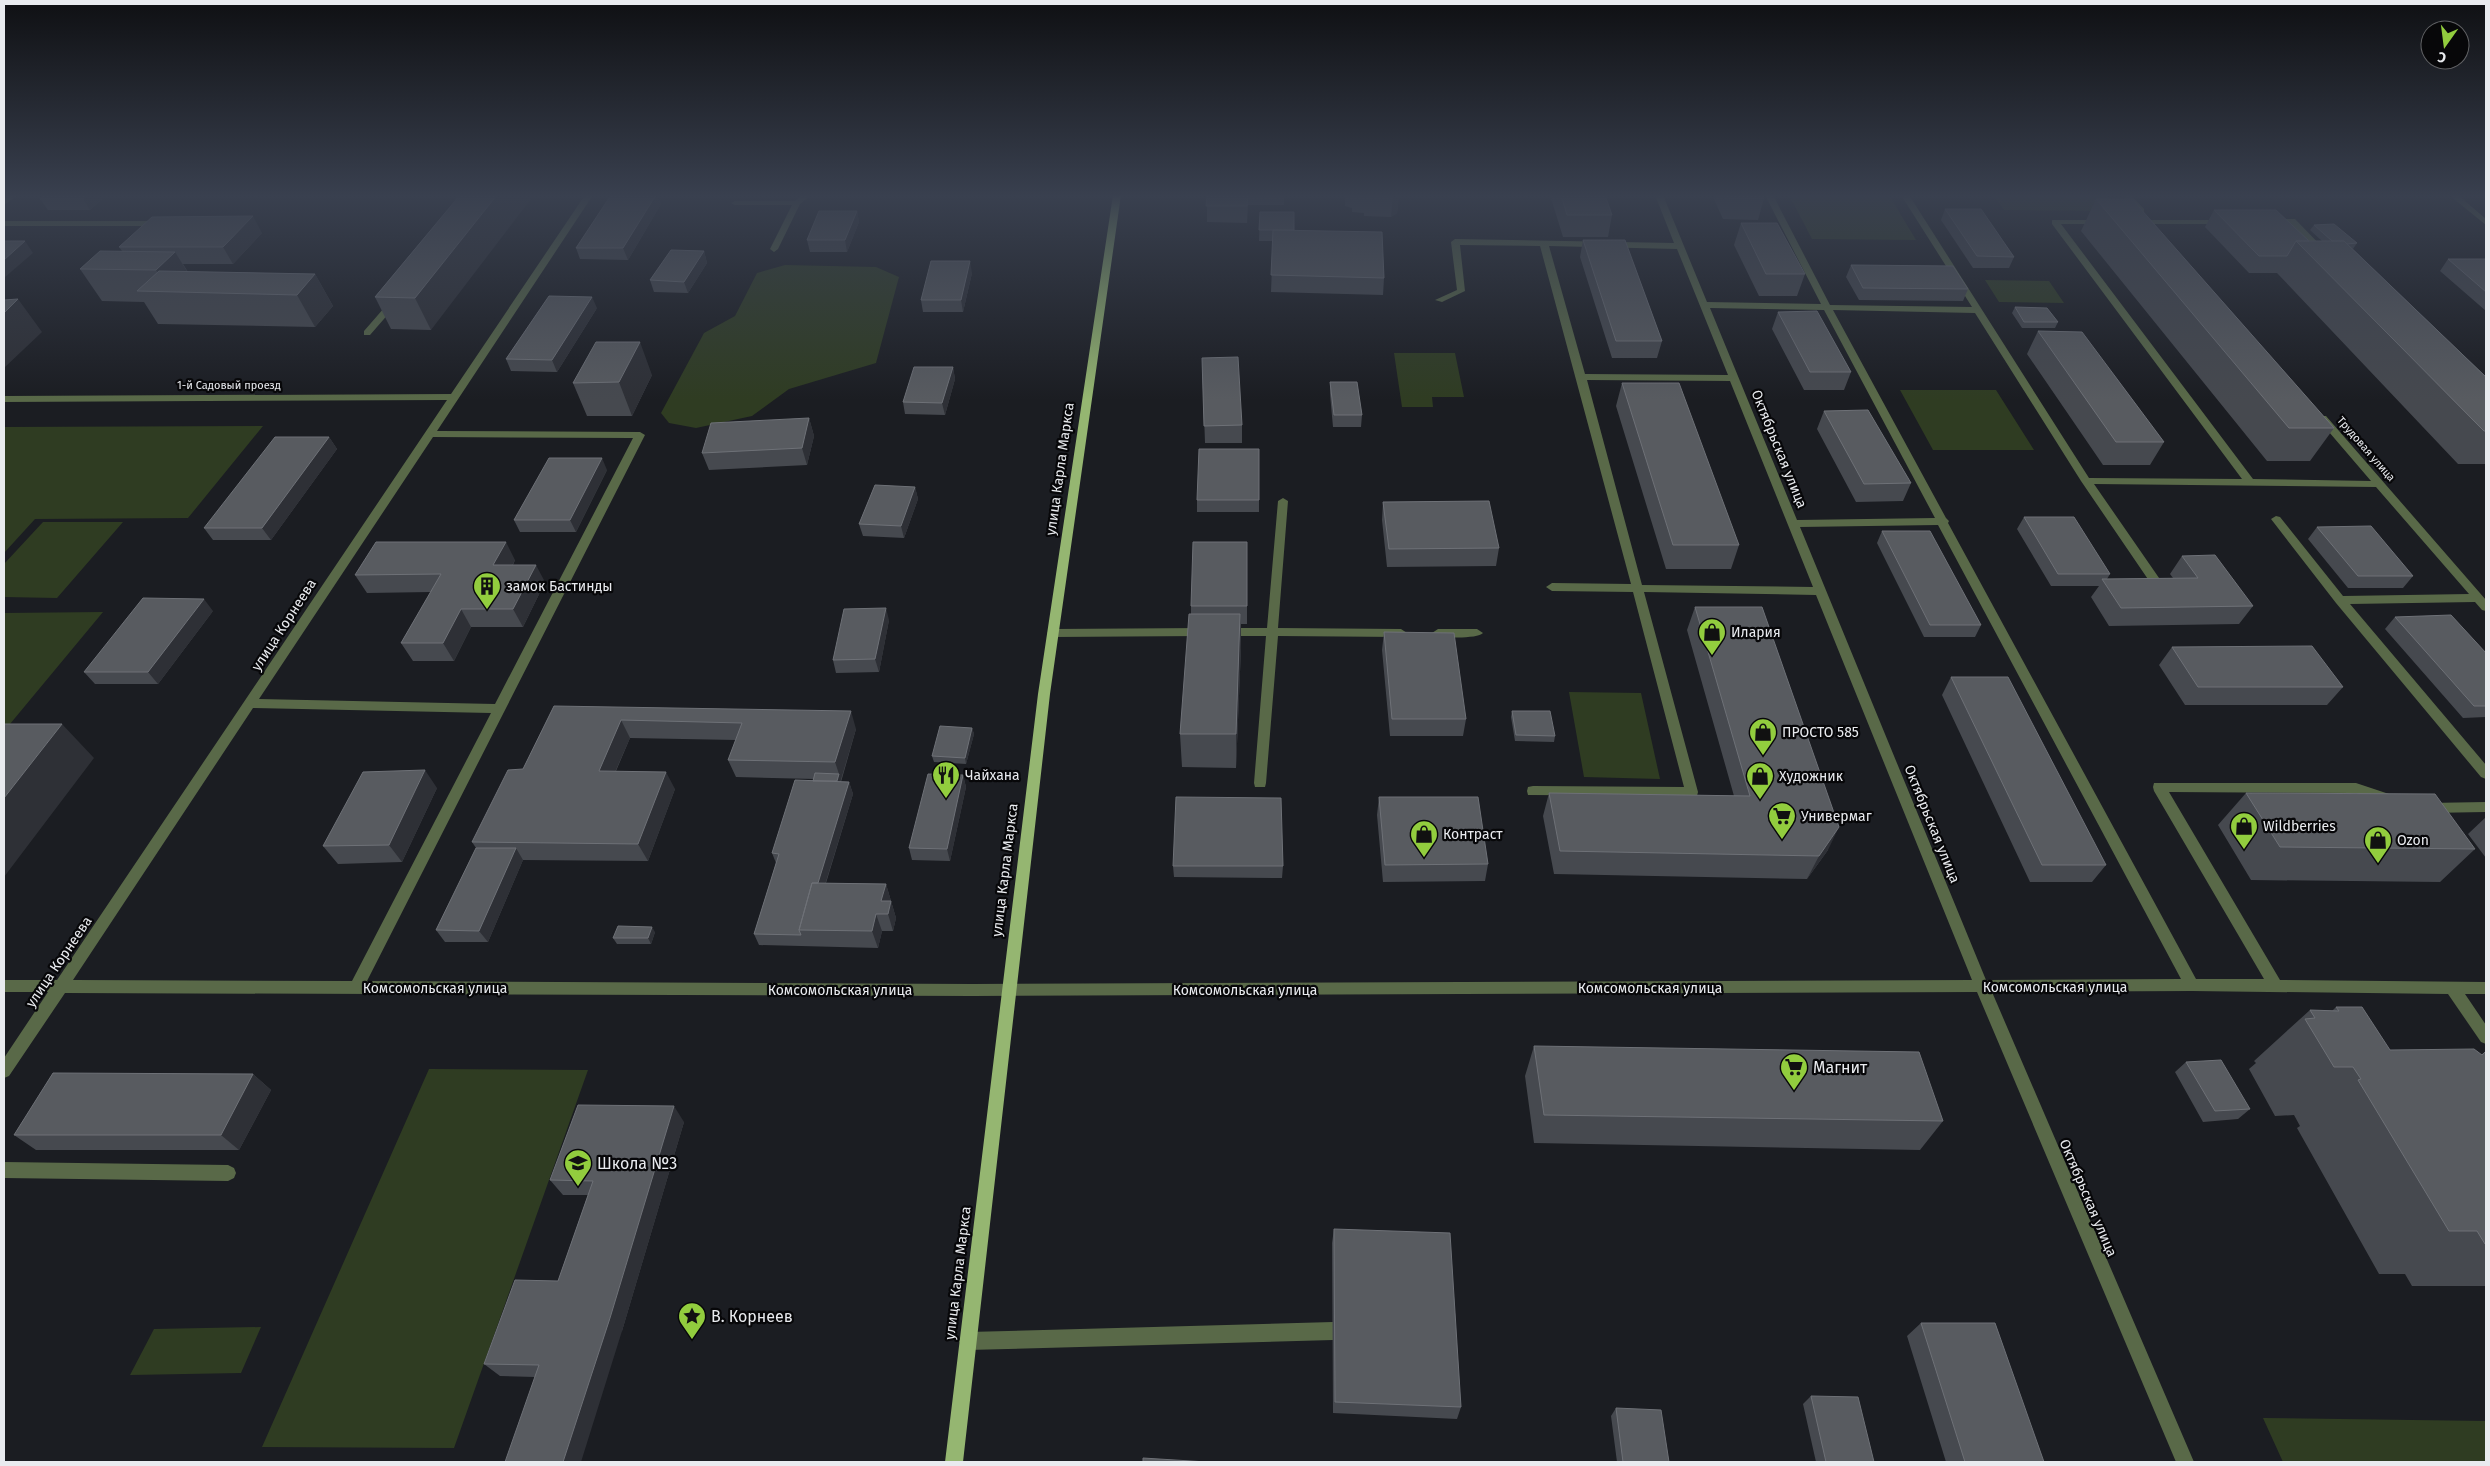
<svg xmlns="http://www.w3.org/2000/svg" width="2490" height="1466" viewBox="0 0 2490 1466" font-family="'Fira Sans',sans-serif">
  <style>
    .green { fill: #2f3c22 }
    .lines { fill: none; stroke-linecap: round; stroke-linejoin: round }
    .minor { fill: #596948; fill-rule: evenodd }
    .major { fill: #95b671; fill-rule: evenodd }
    .wall { fill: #46494f }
    .shaded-wall { fill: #2e3036 }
    .building { fill: #585b60; stroke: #6e7177 }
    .labels { text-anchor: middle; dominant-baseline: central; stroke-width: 4.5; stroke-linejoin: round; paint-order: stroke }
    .far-street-label { font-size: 11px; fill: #e9ebef; stroke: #070709 }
    .street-label { font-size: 14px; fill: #e9ebef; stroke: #070709 }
    .poi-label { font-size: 14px; fill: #e9ebef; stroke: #070709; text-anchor: start }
    .near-poi-label { font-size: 16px; fill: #e9ebef; stroke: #070709; text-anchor: start }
  </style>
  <rect width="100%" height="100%" fill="#1b1d22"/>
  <path class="green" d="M1789,195H1889L1916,240L1812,239Z
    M1993,195H2105L2119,211L2004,210Z
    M785,265L876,267L899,277L876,363L789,389L752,416L696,428L669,423L661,413L704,333L735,316L757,273Z
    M1985,280L2049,281L2064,303L1999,302Z
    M1394,353H1455L1464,397H1432L1433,407H1402Z
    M1900,390H1996L2034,450H1933Z
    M263,426L188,518L35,519L4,553V427Z
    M43,522H123L57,598L4,597V564Z
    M103,612L10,724L4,727V613Z
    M1569,692L1641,693L1660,779L1584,777Z
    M429,1069L588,1070L454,1448L262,1447Z
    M261,1327L241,1373L130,1375L154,1329Z
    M2263,1418L2486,1421V1462H2283Z"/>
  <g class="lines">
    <path class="minor" d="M9,195H18L4,205V199Z
      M585,195H593L437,431L640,432L645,435L367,981L973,984L1972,980L1816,595L1644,592L1698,792L1697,796L1528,795L1527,791L1528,787L1533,786L1684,787L1633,592L1552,591L1546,587L1552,583L1631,584L1540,246L1460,245L1465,291L1442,302L1435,300L1457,290L1451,242L1455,239L1674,243L1655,195H1663L1707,302L1821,304L1765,195H1773L1830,305L1972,307L1901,195H1909L2089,478L2242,479L2052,224V220H2104V224H2061L2253,479L2371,481L2317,418L2318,416H2326L2486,600V611L2482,610L2475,602L2350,604L2486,765V779L2481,777L2336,603L2271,519L2276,516L2280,517L2343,596L2469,594L2376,487L2094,484L2166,588L2160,592L2156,591L2081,481L1975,313L1833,310L1946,518L1949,521L1948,523L2196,979H2264L2154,791L2153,787L2154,783H2356L2392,795L2394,799L2392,803L2387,804L2356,793L2169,792L2280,980L2486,982V994H2465L2486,1025V1044L2481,1042L2448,994L2192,991L1992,992L2194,1462H2176L1977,992L973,996L65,993L9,1076L4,1078V1058L48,992H4V980H57L447,400L4,402V396L451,394ZM1549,246L1677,249L1728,375L1585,374ZM1710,308L1824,310L1935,518L1797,520ZM1587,380L1730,381L1813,587L1642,585ZM433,437L633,438L495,704L259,699ZM1938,525L2181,979L1986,980L1800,527ZM253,708L491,713L352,981L73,980Z
      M802,195H811L800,204L778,249L774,252L770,249L792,205H735L731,203L735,201H795Z
      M2123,195H2131L2144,209V213H2138Z
      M2449,195H2458L2486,219V225Z
      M2268,219H2295L2327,252L2320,254L2290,223H2268Z
      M2133,220H2224L2228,222L2224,224H2133Z
      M160,221L164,224L163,226H4V221Z
      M394,299L397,300V304L370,335H364V331L391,300Z
      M1283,498L1288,501L1278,628L1401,629L1407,633L1401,637L1278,636L1266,783L1265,787H1255L1254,783L1266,636H1223L1217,632L1223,628H1267L1278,501Z
      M1203,628L1209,632L1203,636L1053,637L1047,633L1053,629Z
      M1438,629H1477L1483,633C1478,639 1437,639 1432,633Z
      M2486,802V812L2428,813L2423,812L2421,808L2423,804L2428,803Z
      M4,1162L228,1165L234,1168L236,1173L234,1178L228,1181L4,1178Z
      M1333,1322L1339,1325L1342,1331L1339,1337L1333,1340L968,1350L962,1347L959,1341L962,1335L968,1332Z"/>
    <path class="major" d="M1113,195H1121L1050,694L963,1462H945L1038,694Z"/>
  </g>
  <path class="wall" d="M107,195L90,210H48L40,199Z
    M460,195L431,330L391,329L375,297Z
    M1207,195H1284V205H1248L1247,223L1207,222Z
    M1345,195H1399L1397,213L1391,217L1364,216V213L1352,212V208L1345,206Z
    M1550,195H1605L1612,215L1608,237H1563Z
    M1712,195H1763L1764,198L1758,220L1723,219Z
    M2096,199L2334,428L2310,461H2267L2081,231Z
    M661,204L628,260L580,259L576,248Z
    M1945,209L2014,257L2009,268H1973L1941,220Z
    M2214,210L2309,241H2322L2310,230L2314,225L2357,243L2353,249L2486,377V464H2458L2277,273H2249L2205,227Z
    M857,211L859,222L847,252H810L807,240Z
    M1260,212H1294V231L1384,278L1383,295L1271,292L1273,241H1259Z
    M1741,223L1805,274L1797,296H1759L1734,245Z
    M262,233L233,264H183L188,272L315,274L333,306L315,327L158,324L144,302L102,301L80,269L122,251L119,247Z
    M1583,240L1662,341L1657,358H1612L1580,257Z
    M704,251L707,263L688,293L654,292L650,280Z
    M2448,259H2486V311L2440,271Z
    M1851,265L1968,289L1963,301L1859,300L1846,277Z
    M972,273L963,312H923L921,300Z
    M2015,307L2058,322L2055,328H2022L2012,313Z
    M597,308L557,372L511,371L506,359Z
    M1778,312L1851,372L1844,390H1804L1772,329Z
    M2038,331L2164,442L2150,465H2103L2027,354Z
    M1202,358L1242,425V443H1205Z
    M953,367L955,379L945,415L905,414L903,402Z
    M652,375L632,416H587L573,383Z
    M1330,382L1362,415L1361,427H1333L1330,394Z
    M1622,383L1739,545L1731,569H1666L1616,406Z
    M1824,411L1911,483L1903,501L1856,502L1817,429Z
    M809,418L814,436L807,465L709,470L702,453Z
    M329,437L337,449L271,540H213L204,528Z
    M1259,449V512H1197V500Z
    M607,470L576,532H520L514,520Z
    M915,487L918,499L904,538L863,536L859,524Z
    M1383,502L1499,548L1496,566L1387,567L1382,520Z
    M2024,517L2110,574L2107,579L2173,578L2170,574L2182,556L2253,606L2239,624L2109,626L2091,597L2099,586H2051L2017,529Z
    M2317,527L2413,576L2403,588H2348L2308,539Z
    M1882,531L1981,625L1975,637H1924L1877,543Z
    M1247,542V624H1241V648L1236,768L1182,767L1180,734L1191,614V606Z
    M515,560L513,565L545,582L523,627H471L454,661H413L401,643L431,592L367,593L355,575Z
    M1695,607L1828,850L1807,879L1554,874L1543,816L1549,793L1734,796L1687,630Z
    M213,611L158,684H95L84,672Z
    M2395,617L2486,653V717L2463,718L2385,629Z
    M889,620L879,672L836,673L833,660Z
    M1384,632L1466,719L1463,736H1390L1382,650Z
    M2172,647L2343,687L2327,705H2185L2159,665Z
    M1951,677L2106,865L2092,882H2030L1942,695Z
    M554,706L856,729L841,782H849L853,794L826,883L886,884L896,918L893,931H882L878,948L759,945L754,934L776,863L772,853L814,779L736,777L728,760L736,740L630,738L616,771L675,789L648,861L523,860L488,942H445L436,930L476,848L472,842L523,769Z
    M1512,711L1555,736L1554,742L1515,741L1511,717Z
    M972,728L974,734L966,764L934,762L932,756Z
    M963,775L966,787L950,861L912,860L909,848Z
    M437,788L402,862L338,864L323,846Z
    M2246,793L2475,849L2440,882L2251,880L2218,825Z
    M1379,797L1488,864L1485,881L1383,882L1377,815Z
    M2486,817V858L2468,834Z
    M1173,866H1283L1282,878L1174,877Z
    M655,932L651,944H617L613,938Z
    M2336,1007L2390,1050L2481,1055L2486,1051V1286H2412L2405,1274H2379L2297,1128L2300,1126L2294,1115L2275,1116L2249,1069L2256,1063L2254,1061L2310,1010L2332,1011Z
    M1534,1046L1943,1121L1920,1150L1534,1143L1525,1076Z
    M2186,1062L2250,1109L2238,1119L2203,1122L2175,1072Z
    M253,1074L271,1090L239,1150H36L14,1135Z
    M684,1122L622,1331L535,1377L500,1376L484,1364L558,1281L588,1195H563L550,1180Z
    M1334,1229L1461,1407L1457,1419L1333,1413L1332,1243Z
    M1921,1323L2044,1462H1946L1907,1336Z
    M1811,1396L1874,1462H1816L1803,1404Z
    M1616,1408L1669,1462H1617L1611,1416Z"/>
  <path class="shaded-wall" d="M87,195H107L90,210L83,199Z
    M497,195H534L431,330L415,298Z
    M656,195H658L661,204L628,260L623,248Z
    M1393,195H1399L1397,213L1391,217Z
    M857,211L859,222L847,252L845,240Z
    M253,216L262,233L233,264L223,247Z
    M25,241L33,253L4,278V260Z
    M704,251L707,263L688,293L684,282Z
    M175,252L195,284L170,292L156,270Z
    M970,261L972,273L963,312L961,300Z
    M315,274L333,306L315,327L297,295Z
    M592,297L597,308L557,372L552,360Z
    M18,299L42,332L4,368V313Z
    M640,342L652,375L632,416L619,382Z
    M953,367L955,379L945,415L942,403Z
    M809,418L814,436L807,465L802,448Z
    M329,437L337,449L271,540L262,528Z
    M602,458L607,470L576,532L570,520Z
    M915,487L918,499L904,538L901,526Z
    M506,542L515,560L503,583L493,565Z
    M536,565L545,582L523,627L513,609Z
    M204,599L213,611L158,684L148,672Z
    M886,608L889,620L879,672L875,659Z
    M461,609L471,627L454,661L443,643Z
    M1240,614L1241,648L1236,768V734Z
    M851,711L856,729L837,793L835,787L839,774L835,762Z
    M621,720L630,738L608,788L599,771Z
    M62,724L94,758L4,877V798Z
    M972,728L974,734L966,764L965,758Z
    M425,770L437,788L402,862L389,845Z
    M666,772L675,789L648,861L638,844Z
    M963,775L966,787L950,861L947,849Z
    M849,782L853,794L811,930H803Z
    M1839,827L1828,850L1807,879L1819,856Z
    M516,848L523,860L488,942L479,931Z
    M886,884L896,918L893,931L888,914L881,901Z
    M876,914L882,931L878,948L872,931Z
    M652,927L655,932L651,944L648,938Z
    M253,1074L271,1090L239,1150L221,1135Z
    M674,1106L684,1122L622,1331L581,1462H563Z"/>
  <path class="building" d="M45,195H87L83,199H40Z
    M460,195H497L415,298L375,297Z
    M611,195H656L623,248H576Z
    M1207,195H1248L1247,206H1206Z
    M1561,195H1605L1612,215H1567Z
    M1727,195H1763L1764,198H1729Z
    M2096,199H2132L2334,428H2289Z
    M1945,209H1981L2014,257L1977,256Z
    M2214,210H2276L2309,241H2296L2287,256H2259Z
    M819,211H857L845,240H807Z
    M1260,212H1294V230H1259Z
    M253,216L223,247H119L152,217Z
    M1741,223H1777L1805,274H1766Z
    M2334,224L2357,243L2347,244L2344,241H2332L2314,225Z
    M1273,230L1382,232L1384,278L1271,275Z
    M1583,240H1625L1662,341H1616Z
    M4,241H25L4,260Z
    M2296,241H2344L2486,377V431H2484Z
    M671,250L704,251L684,282L650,280Z
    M100,251L175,252L156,270L80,269Z
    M2448,259H2486V292Z
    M931,261H970L961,300H921Z
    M1851,265L1953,266L1968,289L1863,288Z
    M159,271L315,274L297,295L137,291Z
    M549,296L592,297L552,360L506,359Z
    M18,299L4,313V300Z
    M2015,307L2047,308L2058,322H2024Z
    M1817,311L1851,372H1810L1778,312Z
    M2038,331L2082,332L2164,442H2116Z
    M596,342H640L619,382L573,383Z
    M1238,357L1242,425L1204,426L1202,358Z
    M914,367H953L942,403L903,402Z
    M1330,382H1357L1362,415H1334Z
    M1622,383H1679L1739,545H1673Z
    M1868,410L1911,483L1864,484L1824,411Z
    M809,418L802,448L702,453L711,423Z
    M275,437H329L262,528H204Z
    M1199,449H1259V500H1197Z
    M549,458H602L570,520H514Z
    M875,485L915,487L901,526L859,524Z
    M1489,501L1499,548L1389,549L1383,502Z
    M2024,517H2074L2110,574H2058Z
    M2371,526L2413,576H2358L2317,527Z
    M1882,531H1930L1981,625H1930Z
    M376,542H506L493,565H536L513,609H461L443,643H401L441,574L355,575Z
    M1193,542H1247V606H1191Z
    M2215,555L2253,606L2121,608L2102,579L2198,578L2182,556Z
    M143,598L204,599L148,672H84Z
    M1695,607H1762L1839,827L1819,856L1560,851L1549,793L1750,796Z
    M886,608L875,659L833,660L844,609Z
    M1189,614H1240L1236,734H1180Z
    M2451,615L2486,653V706H2474L2395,617Z
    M1384,632L1454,633L1466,719H1392Z
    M2312,646L2343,687H2198L2172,647Z
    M1951,677H2008L2106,865H2042Z
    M554,706L851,711L835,762L728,760L742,723L621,720L599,771L666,772L638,844L472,842L508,770L523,769Z
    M1512,711H1550L1555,736L1516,735Z
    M4,724H62L4,798Z
    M940,726L972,728L965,758L932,756Z
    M425,770L389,845L323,846L363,772Z
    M815,773L839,774L837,781H813Z
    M928,774L963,775L947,849L909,848Z
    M795,780L849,782L818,883H812L799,930L801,935L754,934L779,854L772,853Z
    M2246,793L2435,794L2475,849L2280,847Z
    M1176,797L1281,798L1283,866H1173Z
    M1379,797H1478L1488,864L1385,865Z
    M476,848H516L479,931L436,930Z
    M812,883L886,884L881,901H891L888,914H876L872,931L799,930Z
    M618,926L652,927L648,938H613Z
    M2336,1007H2362L2390,1050L2474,1049L2482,1055L2486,1051V1244H2485L2477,1231H2449L2358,1080L2361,1079L2353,1067H2334L2305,1019L2315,1018L2310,1010L2339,1011Z
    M1534,1046L1919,1052L1943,1121L1544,1115Z
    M2221,1060L2250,1109L2215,1111L2186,1062Z
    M53,1073L253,1074L221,1135H14Z
    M578,1105L674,1106L610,1318L563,1462H505L539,1365L484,1364L515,1280L558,1281L593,1181L550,1180Z
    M1334,1229L1450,1233L1461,1407L1335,1402Z
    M1921,1323H1995L2044,1462H1965Z
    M1811,1396L1858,1397L1874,1462H1826Z
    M1616,1408L1661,1410L1669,1462H1623Z
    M1143,1458L1207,1462H1143Z"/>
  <linearGradient id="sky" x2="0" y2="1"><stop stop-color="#0f1013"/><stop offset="0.49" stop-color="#39404f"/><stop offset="1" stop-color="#39404f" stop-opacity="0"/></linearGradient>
  <rect width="2490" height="400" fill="url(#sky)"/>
  <defs>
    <g id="building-pin" transform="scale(1.4375)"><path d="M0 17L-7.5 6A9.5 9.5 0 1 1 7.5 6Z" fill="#92cd3e" stroke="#070709"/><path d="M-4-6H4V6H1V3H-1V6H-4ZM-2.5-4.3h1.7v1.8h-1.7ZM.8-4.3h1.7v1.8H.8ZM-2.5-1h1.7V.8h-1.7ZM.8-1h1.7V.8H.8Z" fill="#111"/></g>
    <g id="shop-pin" transform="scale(1.4375)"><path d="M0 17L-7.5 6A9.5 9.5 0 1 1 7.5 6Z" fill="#92cd3e" stroke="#070709"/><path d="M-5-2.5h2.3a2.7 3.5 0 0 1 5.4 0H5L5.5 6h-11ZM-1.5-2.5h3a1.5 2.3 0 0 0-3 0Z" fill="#111"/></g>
    <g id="restaurant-pin" transform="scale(1.4375)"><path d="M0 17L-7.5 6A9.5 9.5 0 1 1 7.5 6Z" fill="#92cd3e" stroke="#070709"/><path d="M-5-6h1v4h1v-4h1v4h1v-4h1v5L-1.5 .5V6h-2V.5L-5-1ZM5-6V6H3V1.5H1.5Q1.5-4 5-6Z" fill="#111"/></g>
    <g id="supermarket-pin" transform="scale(1.4375)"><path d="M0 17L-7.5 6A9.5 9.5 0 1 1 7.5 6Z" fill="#92cd3e" stroke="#070709"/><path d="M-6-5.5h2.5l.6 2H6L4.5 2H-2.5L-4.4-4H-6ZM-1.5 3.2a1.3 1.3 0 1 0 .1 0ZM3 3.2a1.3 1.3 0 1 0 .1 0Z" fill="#111"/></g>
    <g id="school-pin" transform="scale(1.4375)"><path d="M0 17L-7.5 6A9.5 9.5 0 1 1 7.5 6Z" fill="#92cd3e" stroke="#070709"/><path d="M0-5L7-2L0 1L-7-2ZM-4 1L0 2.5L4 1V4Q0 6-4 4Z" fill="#111"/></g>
    <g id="sight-pin" transform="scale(1.4375)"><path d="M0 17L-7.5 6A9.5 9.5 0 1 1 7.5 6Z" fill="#92cd3e" stroke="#070709"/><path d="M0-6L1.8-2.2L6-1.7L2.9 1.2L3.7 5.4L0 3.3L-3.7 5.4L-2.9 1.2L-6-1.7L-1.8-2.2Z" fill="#111"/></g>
  </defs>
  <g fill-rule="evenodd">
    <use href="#building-pin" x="487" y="586"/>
    <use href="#shop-pin" x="1712" y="632"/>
    <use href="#shop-pin" x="1763" y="732"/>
    <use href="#restaurant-pin" x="946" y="775"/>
    <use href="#shop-pin" x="1760" y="776"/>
    <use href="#supermarket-pin" x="1782" y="816"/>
    <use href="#shop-pin" x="2244" y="826"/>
    <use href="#shop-pin" x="1424" y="834"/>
    <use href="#shop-pin" x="2378" y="840"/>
    <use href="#supermarket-pin" x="1794" y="1067"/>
    <use href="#school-pin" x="578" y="1163"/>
    <use href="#sight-pin" x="692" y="1316"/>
  </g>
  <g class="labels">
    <g class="far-street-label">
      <text x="229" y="385">1-й Садовый проезд</text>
      <text transform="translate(2366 449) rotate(49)">Трудовая улица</text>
    </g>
    <g class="street-label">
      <text transform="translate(1779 449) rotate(68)">Октябрьская улица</text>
      <text transform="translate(1060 469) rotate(-82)">улица Карла Маркса</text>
      <text transform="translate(284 625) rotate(-57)">улица Корнеева</text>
      <text transform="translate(1932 824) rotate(68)">Октябрьская улица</text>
      <text transform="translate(1005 870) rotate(-83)">улица Карла Маркса</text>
      <text transform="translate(59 962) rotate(-56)">улица Корнеева</text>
      <text x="2055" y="987">Комсомольская улица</text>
      <text x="435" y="988">Комсомольская улица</text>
      <text x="1650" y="988">Комсомольская улица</text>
      <text x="840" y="990">Комсомольская улица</text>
      <text x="1245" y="990">Комсомольская улица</text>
      <text transform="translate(2088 1198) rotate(67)">Октябрьская улица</text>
      <text transform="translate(958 1273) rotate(-83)">улица Карла Маркса</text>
    </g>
    <g class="poi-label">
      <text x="506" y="586">замок Бастинды</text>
      <text x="1731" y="632">Илария</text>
      <text x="1782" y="732">ПРОСТО 585</text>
      <text x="965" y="775">Чайхана</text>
      <text x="1779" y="776">Художник</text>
      <text x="1801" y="816">Универмаг</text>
      <text x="2263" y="826">Wildberries</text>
      <text x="1443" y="834">Контраст</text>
      <text x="2397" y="840">Ozon</text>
    </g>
    <g class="near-poi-label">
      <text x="1813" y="1067">Магнит</text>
      <text x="597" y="1163">Школа №3</text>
      <text x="711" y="1316">В. Корнеев</text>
    </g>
  </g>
  <rect width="2490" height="1466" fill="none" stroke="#e9ebef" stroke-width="10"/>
  <g transform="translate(2445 45) rotate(194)"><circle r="24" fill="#070709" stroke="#616265"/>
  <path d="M0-4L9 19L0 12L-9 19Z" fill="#92cd3e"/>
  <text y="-8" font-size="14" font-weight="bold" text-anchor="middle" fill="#e9ebef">С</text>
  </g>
</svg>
